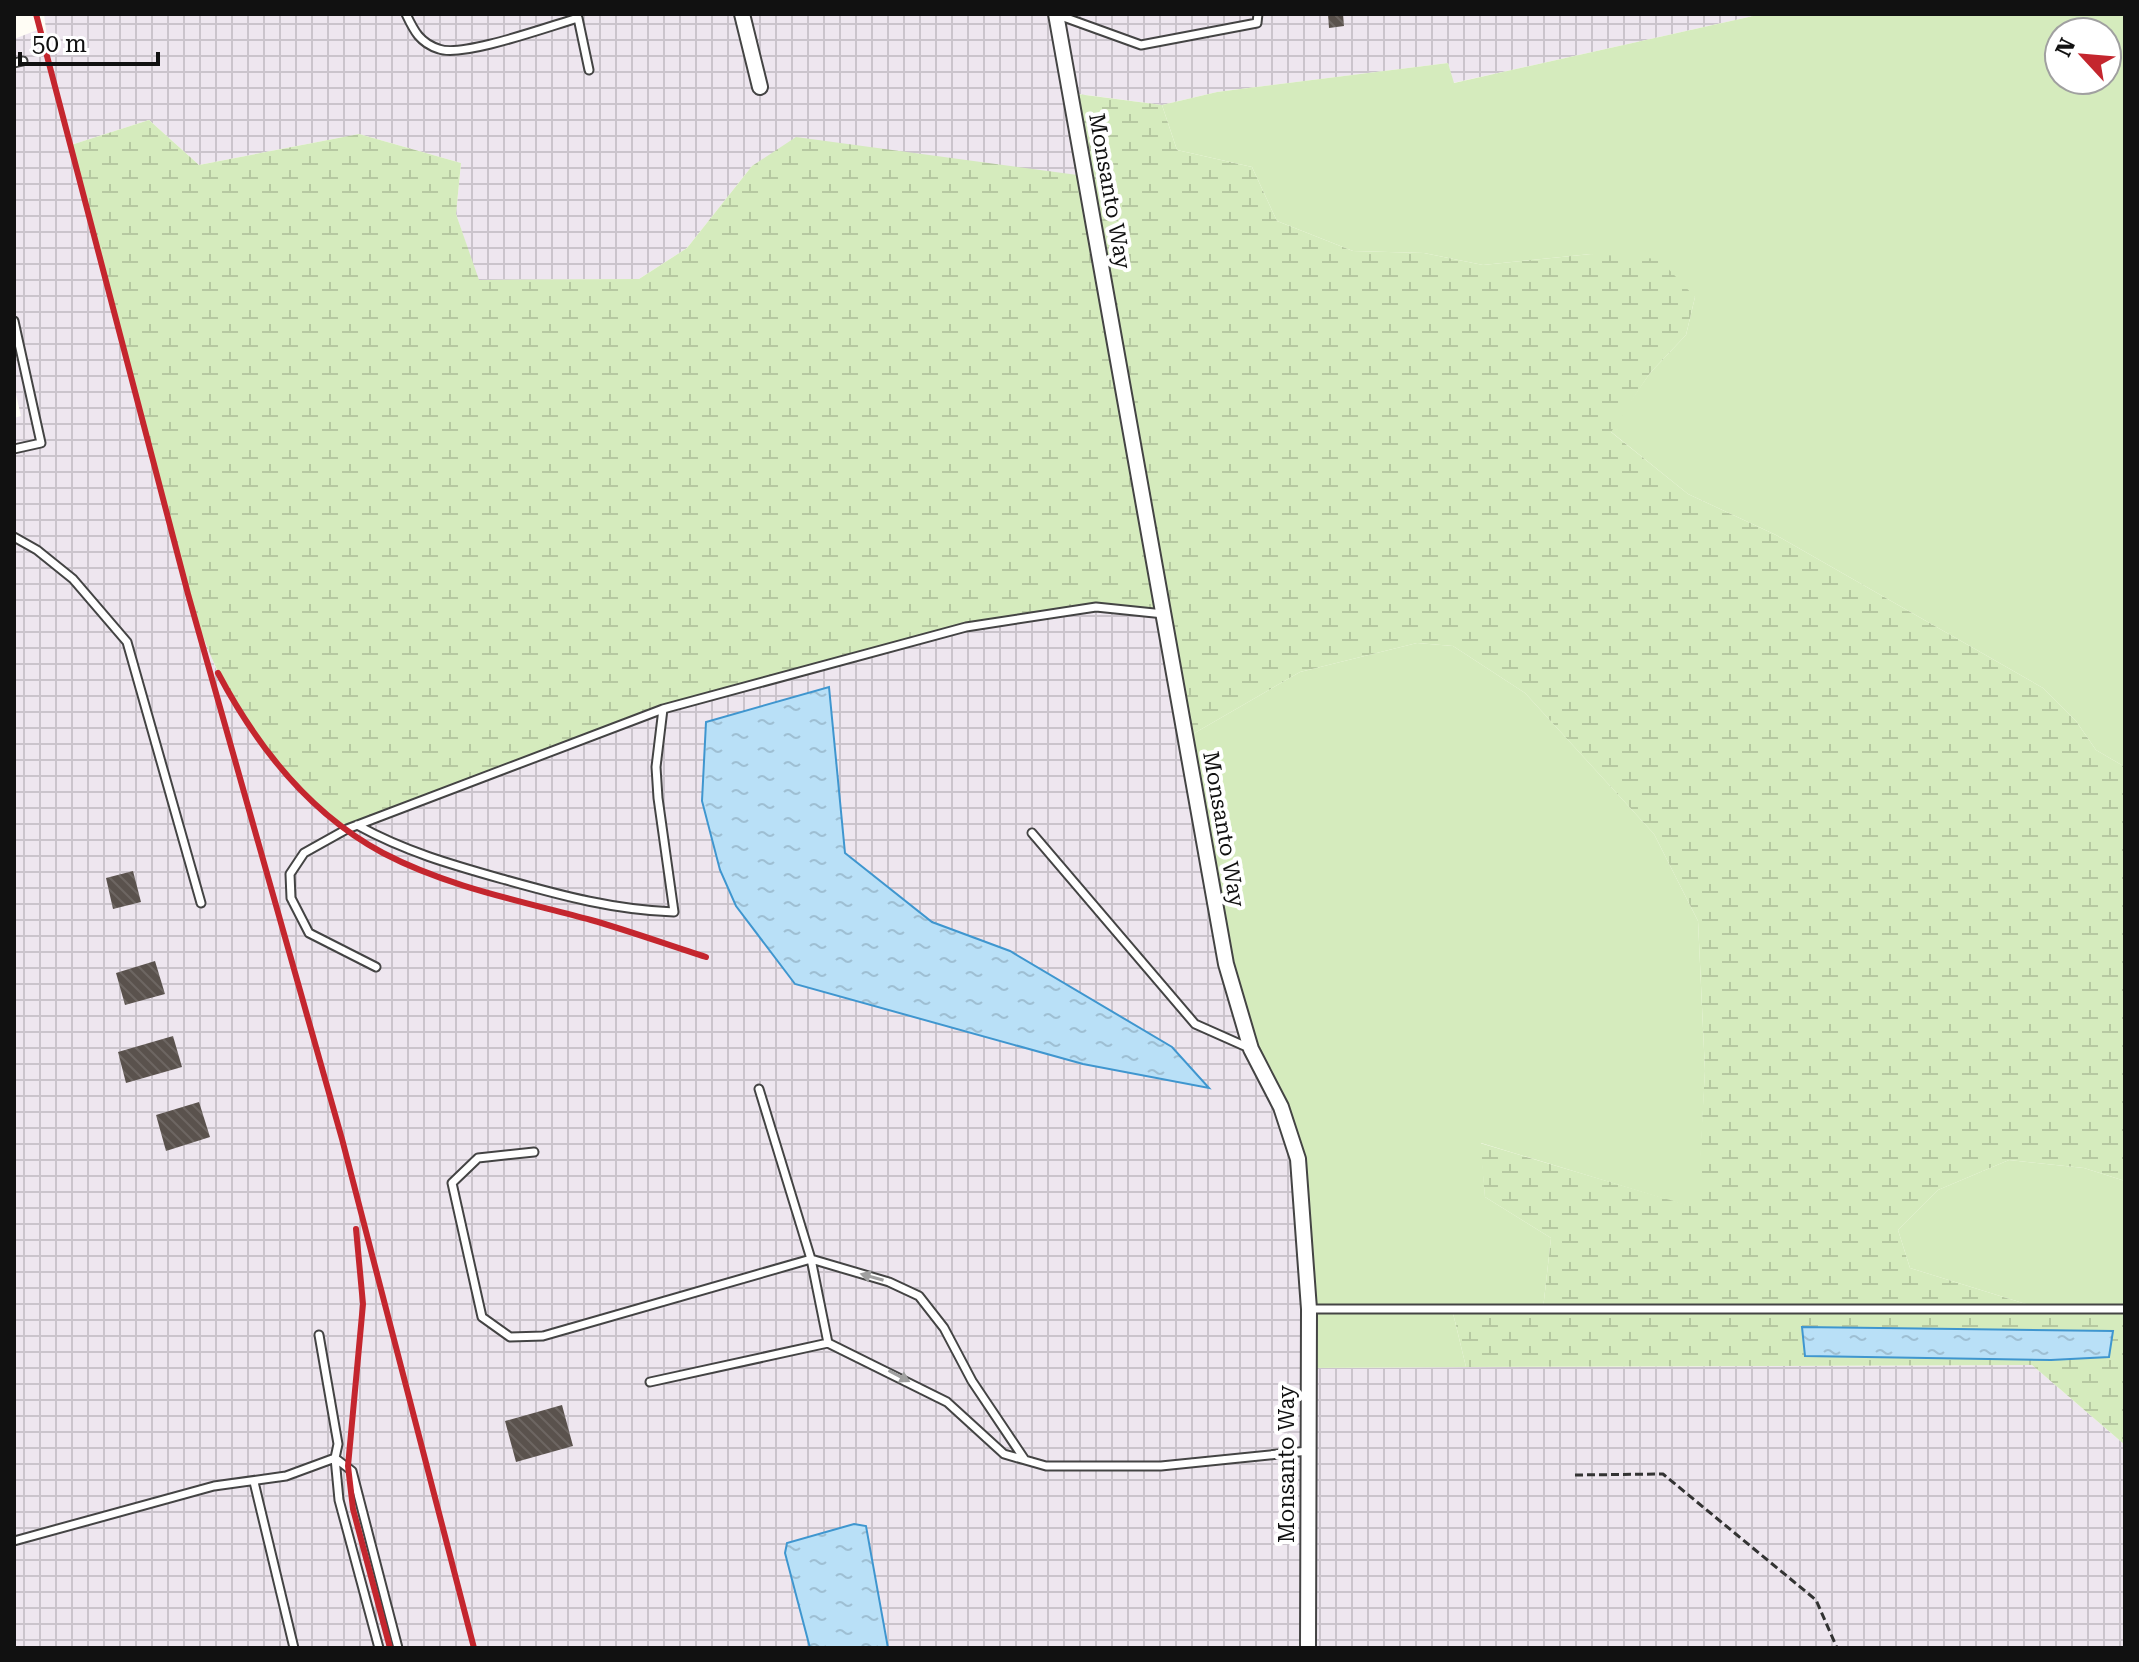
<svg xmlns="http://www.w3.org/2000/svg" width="2139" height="1662" viewBox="0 0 2139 1662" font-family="'Roboto Serif',serif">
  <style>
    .industrial { fill: url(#industrial-grid) }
    .grass { fill: #d5ebbd; fill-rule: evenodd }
    .wetland { fill: url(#wetland-marsh); fill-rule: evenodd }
    .water { fill: url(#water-ripples); stroke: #3f96cf; stroke-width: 2 }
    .building { fill: url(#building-back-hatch) }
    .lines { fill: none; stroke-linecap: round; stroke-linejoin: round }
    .lane-casing { stroke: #444; stroke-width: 11 }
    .street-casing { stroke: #444; stroke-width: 18 }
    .path { stroke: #333; stroke-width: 3; stroke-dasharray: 8 4; stroke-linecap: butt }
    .lane { stroke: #fff; stroke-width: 7 }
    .street { stroke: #fff; stroke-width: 14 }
    .rail { stroke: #c4262e; stroke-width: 6 }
    .oneway { fill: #a0a0a0 }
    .labels { text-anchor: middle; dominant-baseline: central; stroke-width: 8; stroke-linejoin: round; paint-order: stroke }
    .street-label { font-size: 22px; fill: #111; stroke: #fff }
  </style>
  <defs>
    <pattern id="industrial-grid" width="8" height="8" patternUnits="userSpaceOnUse" patternTransform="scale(2)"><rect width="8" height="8" fill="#eee6ef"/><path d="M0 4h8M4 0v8" fill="none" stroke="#cbc4cc"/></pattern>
    <pattern id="wetland-marsh" width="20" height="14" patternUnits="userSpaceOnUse" patternTransform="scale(2)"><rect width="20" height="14" fill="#d5ebbd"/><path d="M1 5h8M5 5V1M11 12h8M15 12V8" fill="none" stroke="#b6c8a1"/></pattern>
    <pattern id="water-ripples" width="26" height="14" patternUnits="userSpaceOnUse" patternTransform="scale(2)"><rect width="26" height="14" fill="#b9e0f7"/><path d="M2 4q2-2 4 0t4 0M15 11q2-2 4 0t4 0" fill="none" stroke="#9ebfd3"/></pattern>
    <pattern id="building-back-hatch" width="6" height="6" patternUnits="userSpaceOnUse" patternTransform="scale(2)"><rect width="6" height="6" fill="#5a524d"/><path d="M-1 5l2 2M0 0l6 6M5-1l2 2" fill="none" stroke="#6d6662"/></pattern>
  </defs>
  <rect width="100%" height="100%" fill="#fffdf5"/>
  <path class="industrial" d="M44,14H1762L1453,83L1448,63L1217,92L1162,105L1071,93L1086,176L752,166L687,248L639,279L478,280L456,214L461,163L359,134L199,165L149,120L71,145L188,594L216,669L240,715L663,709L966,627L1096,607L1164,614L1298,1159L1309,1368L2032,1365L2125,1445V1648H14V418L21,416L14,386V39L40,29L51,68Z"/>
  <path class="grass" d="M1762,14H2125V767L2096,750L2076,721L2043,688L1776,535L1688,494L1610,431L1650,373L1686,335L1695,297L1591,254L1483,265L1424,253L1353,251L1277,221L1252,167L1177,150L1162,105L1217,92L1448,63L1454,83ZM2059,32H2107V80H2059Z
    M1417,643L1453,646L1525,693L1654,834L1698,921L1705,1071L1698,1209L1481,1143L1485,1197L1551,1238L1543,1309H1452L1466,1367L1309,1368L1298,1159L1251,1049L1226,964L1186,738L1300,672Z
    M2009,1160L2084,1168L2125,1181V1309H2042L1910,1268L1898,1230L1938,1190Z"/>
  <path class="wetland" d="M1070,93L1162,105L1177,150L1252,167L1277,221L1353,251L1424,253L1483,265L1591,254L1659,259L1695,297L1686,335L1650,373L1611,432L1688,494L1776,535L2043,688L2076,721L2096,750L2125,767V1181L2084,1168L2009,1160L1938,1190L1898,1230L1910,1268L2042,1309H2125V1445L2032,1365L1466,1367L1452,1309H1543L1551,1238L1485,1197L1480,1143L1697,1208L1705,1071L1698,921L1654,834L1525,693L1453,646L1417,643L1300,672L1186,738L1164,614L1096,607L966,627L663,709L347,829C307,796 267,759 240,714C194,637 176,548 153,462C126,356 99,251 71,145L149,120L199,165L359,134L461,163L456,214L479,280L639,279L687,248L752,166L796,137L1085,176ZM1802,1327L2112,1331L2109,1357L2051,1360L1805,1356Z"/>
  <path class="water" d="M829,687L845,853L932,922L1010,951L1172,1047L1209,1088L1083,1064L795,984L736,906L720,870L702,801L706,722Z
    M1802,1327L2113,1331L2109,1357L2051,1360L1805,1356Z
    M854,1524L866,1526L888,1648H810L785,1553L787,1543Z"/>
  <path class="building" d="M1328,14H1343L1344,26L1329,28Z
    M133,871L141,902L113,909L106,878Z
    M155,961L165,994L125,1005L116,973Z
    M173,1036L182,1067L126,1083L118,1052Z
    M199,1102L210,1137L166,1151L156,1115Z
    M562,1405L573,1446L516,1462L505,1421Z"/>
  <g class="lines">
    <g class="lane-casing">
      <path id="lane" d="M406,14C414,31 420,43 439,49C462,58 550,26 578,18L589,70
        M1058,15L1141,45L1257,23L1258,14
        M14,63L23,61
        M14,321L41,443L14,449
        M14,537L37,550L73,579L127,642L201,903
        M357,825C406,852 453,865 506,880C563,896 615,910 674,912L658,798L656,767L663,709
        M1032,833L1195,1024L1249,1048
        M376,967L309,933L291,898L290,874L304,853L347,829L663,709L966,627L1096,607L1164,614
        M534,1152L478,1158L452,1183L482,1317L510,1337L543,1336L811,1259L889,1282L919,1296L944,1328L972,1381L1025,1460L1004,1454L947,1402L828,1343
        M1309,1309H2125
        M650,1382L828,1343L811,1259L759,1089
        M335,1458L352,1471L398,1648
        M335,1458L339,1500L379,1648
        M1025,1460L1046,1466H1161L1308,1451
        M254,1482L294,1648
        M14,1541L214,1486L286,1476L335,1458L338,1444L319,1335"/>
    </g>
    <g class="street-casing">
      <path id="street" d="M742,14L760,87
        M1056,14L1226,964L1251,1049L1281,1107L1298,1159L1309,1309L1308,1648"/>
    </g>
    <path class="path" d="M1575,1475L1663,1474L1816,1600L1837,1648"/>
    <use href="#lane" class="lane"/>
    <use href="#street" class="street"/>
    <path class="rail" d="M36,14L188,594L342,1139L474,1648
      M218,673C256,745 310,814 383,853C448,887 521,901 591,920C630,931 668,945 706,957
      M356,1229L363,1304L348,1466L353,1509L390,1648"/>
  </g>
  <defs><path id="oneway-solid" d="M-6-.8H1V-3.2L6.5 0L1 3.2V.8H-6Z" transform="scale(2)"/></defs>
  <g class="oneway">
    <use href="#oneway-solid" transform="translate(872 1277) rotate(-164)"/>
    <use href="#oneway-solid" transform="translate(899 1376) rotate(28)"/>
  </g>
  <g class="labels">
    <g class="street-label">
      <text transform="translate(1110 191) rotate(80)">Monsanto Way</text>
      <text transform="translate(1224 829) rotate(80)">Monsanto Way</text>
      <text transform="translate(1286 1464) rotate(-90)">Monsanto Way</text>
    </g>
  </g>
  <rect width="2139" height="1662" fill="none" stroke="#111111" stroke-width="32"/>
  <g transform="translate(2083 56) rotate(296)"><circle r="38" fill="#ffffff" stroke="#a0a0a0" stroke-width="2"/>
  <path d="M0-6L14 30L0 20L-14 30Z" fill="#c4262e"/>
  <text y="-12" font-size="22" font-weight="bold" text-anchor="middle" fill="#111111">N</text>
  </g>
  <path d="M20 52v12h138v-12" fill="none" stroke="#111111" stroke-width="4"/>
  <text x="32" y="52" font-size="24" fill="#111111" stroke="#ffffff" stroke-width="6" paint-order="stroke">50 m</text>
</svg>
